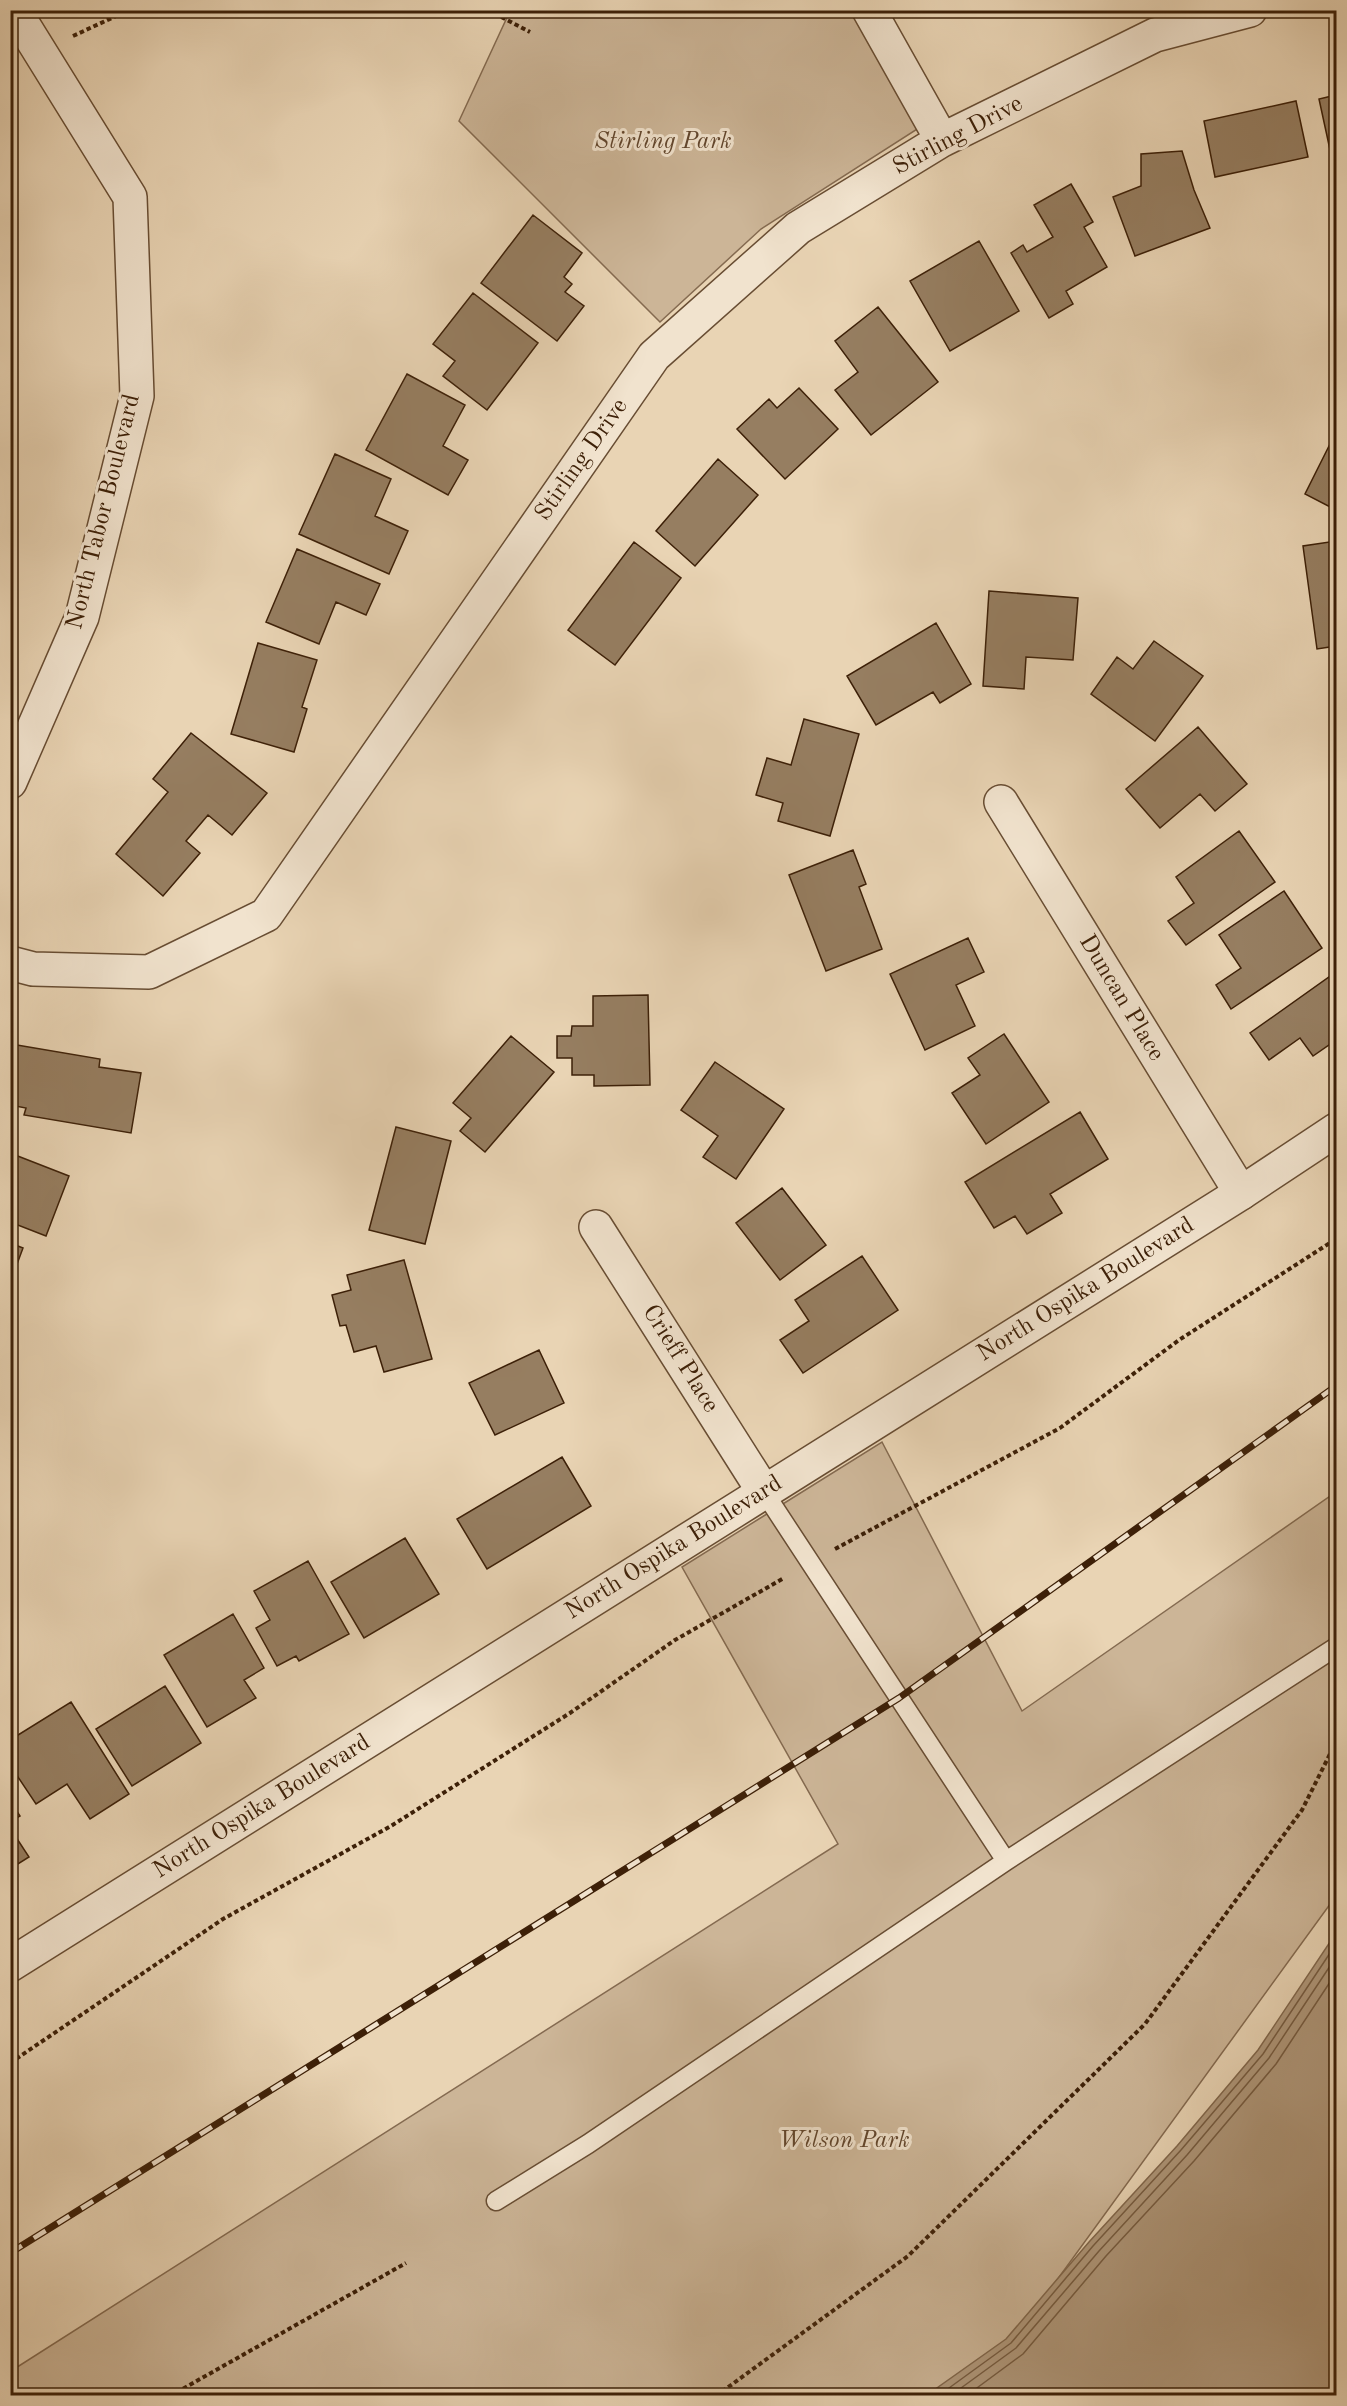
<svg xmlns="http://www.w3.org/2000/svg" width="1347" height="2406" viewBox="0 0 1347 2406" font-family="'Old Standard TT',serif">
  <style>
    .green { fill: #ccb597; stroke: #846a50; stroke-width: 1.5 }
    .water { fill: #af977a; stroke: #81674c; stroke-width: 1.5 }
    .lines { fill: none; stroke-linecap: round; stroke-linejoin: round }
    .shore { stroke: #765c41; stroke-width: 1.5 }
    .building { fill: #967e61; stroke: #3d2008; stroke-width: 1.5 }
    .service-casing { stroke: #684d33; stroke-width: 21 }
    .minor-casing { stroke: #684d33; stroke-width: 36 }
    .tertiary-casing { stroke: #684d33; stroke-width: 36 }
    .path { stroke: #3d2008; stroke-width: 4; stroke-dasharray: 4.5 3; stroke-linecap: butt }
    .service { stroke: #f1e3ce; stroke-width: 18 }
    .minor { stroke: #f1e3ce; stroke-width: 33 }
    .tertiary { stroke: #f1e3ce; stroke-width: 33 }
    .rail-casing { stroke: #3d2008; stroke-width: 7 }
    .rail { stroke: #f1e3ce; stroke-width: 4.5; stroke-dasharray: 14; stroke-linecap: butt }
    .labels { text-anchor: middle; dominant-baseline: central; stroke-width: 6; stroke-linejoin: round; paint-order: stroke }
    .street-label { font-size: 24px; fill: #3d2008; stroke: #f1e3ce }
    .park-label { font-size: 24px; font-style: italic; fill: #61452c; stroke: #f1e3ce }
  </style>
  <rect width="100%" height="100%" fill="#e9d4b4"/>
  <filter id="stains"><feTurbulence type="fractalNoise" baseFrequency=".00333" numOctaves="4"/><feColorMatrix values="0 0 0 0 .2 0 0 0 0 .09 0 0 0 0 .02 0 0 0 .5 -.17"/></filter>
  <radialGradient id="worn" r=".72"><stop offset=".6" stop-color="#630" stop-opacity="0"/><stop offset="1" stop-color="#630" stop-opacity=".3"/></radialGradient>
  <path class="green" d="M856,10L922,126L761,229L660,322L459,121L510,11Z
    M882,1442L1022,1711L1336,1492V1896L1001,2357L957,2396H11V2371L838,1844L682,1567Z"/>
  <path class="water" d="M1336,1933V2395H927L1006,2339L1089,2242L1177,2146L1258,2050Z"/>
  <g class="lines">
    <path class="shore" d="M938,2396L1011,2343L1093,2246L1181,2150L1263,2054L1336,1944
      M950,2396L1016,2348L1099,2251L1187,2155L1269,2058L1336,1957
      M966,2396L1023,2354L1106,2256L1194,2161L1276,2064L1336,1973"/>
  </g>
  <path class="building" d="M1336,95V158L1332,159L1319,99Z
    M1296,101L1308,157L1215,177L1204,121Z
    M1182,151L1194,190L1210,228L1135,256L1113,197L1141,186V154Z
    M1071,184L1093,222L1084,227L1107,267L1066,291L1073,304L1049,318L1011,253L1023,245L1027,252L1053,237L1034,205Z
    M533,215L582,253L564,277L572,284L565,292L584,306L557,341L481,283Z
    M979,241L1019,311L950,351L910,281Z
    M473,293L538,343L487,410L443,376L455,361L433,344Z
    M878,307L938,382L871,435L835,390L858,372L835,341Z
    M407,374L465,405L443,446L468,460L448,495L366,450Z
    M799,388L838,429L785,479L737,429L769,399L777,408Z
    M1336,432V510L1305,494Z
    M335,454L391,479L375,516L408,531L389,574L299,534Z
    M718,459L758,495L695,566L656,531Z
    M1336,541V646L1317,649L1303,546Z
    M634,542L681,578L615,665L568,630Z
    M297,549L380,584L366,615L336,602L319,644L266,622Z
    M989,591L1078,598L1073,660L1026,657L1024,689L983,686Z
    M936,623L971,684L940,703L933,692L876,725L847,676Z
    M1154,641L1203,676L1155,741L1091,694L1117,657L1133,669Z
    M258,643L317,660L302,707L307,709L294,752L231,734Z
    M804,719L859,734L830,836L778,821L783,803L756,795L767,758L791,765Z
    M1198,727L1247,784L1215,811L1200,794L1160,828L1126,789Z
    M191,733L267,793L232,835L208,815L186,841L200,853L163,896L116,854L168,792L153,779Z
    M1239,831L1275,882L1186,945L1168,921L1194,903L1176,877Z
    M853,850L866,884L859,887L882,949L826,971L789,875Z
    M1284,891L1322,948L1231,1009L1216,985L1241,968L1219,935Z
    M968,938L984,972L956,985L975,1026L925,1050L890,974Z
    M1336,972V1040L1313,1056L1300,1038L1269,1060L1250,1033Z
    M648,995L650,1085L594,1086V1075H572V1058H557V1036H571L572,1026H593V996Z
    M1004,1034L1049,1102L986,1144L952,1093L980,1075L968,1058Z
    M511,1036L554,1072L485,1152L460,1131L471,1118L453,1103Z
    M11,1044L100,1059L99,1067L141,1073L131,1133L24,1115L26,1108L10,1105Z
    M715,1062L784,1109L736,1179L703,1157L718,1136L681,1110Z
    M1080,1112L1108,1159L1050,1194L1062,1213L1027,1234L1015,1216L994,1228L965,1182Z
    M396,1127L451,1141L425,1244L369,1230Z
    M10,1153L69,1176L46,1236L10,1222Z
    M782,1188L826,1245L780,1280L736,1223Z
    M10,1243L23,1248L10,1283Z
    M862,1256L898,1310L803,1373L780,1340L809,1321L795,1300Z
    M404,1260L432,1359L384,1372L376,1346L354,1352L346,1325L340,1326L332,1295L351,1290L347,1275Z
    M539,1350L564,1403L495,1435L469,1383Z
    M562,1457L591,1506L487,1569L457,1519Z
    M405,1538L439,1594L364,1638L331,1582Z
    M308,1561L349,1634L299,1661L296,1656L277,1666L256,1628L270,1620L254,1591Z
    M233,1614L264,1668L244,1680L256,1698L207,1727L164,1655Z
    M165,1686L201,1743L132,1786L96,1729Z
    M71,1702L129,1794L90,1819L67,1784L36,1804L10,1765V1740Z
    M10,1801L20,1816L10,1822Z
    M10,1828L29,1857L10,1869Z"/>
  <g class="lines">
    <g class="service-casing">
      <path id="service" d="M764,1492L1006,1861
        M496,2201L588,2144L1006,1861L1336,1647"/>
    </g>
    <g class="minor-casing">
      <path id="minor" d="M869,10L942,140
        M1001,802L1241,1193
        M10,963L33,969L149,972L266,915L654,356L798,228L942,140L1155,35L1250,10
        M596,1227L764,1492"/>
    </g>
    <g class="tertiary-casing">
      <path id="tertiary" d="M10,782L82,617L137,396L130,197L14,10
        M10,1965L1241,1193L1336,1130"/>
    </g>
    <path class="path" d="M488,10L530,32
      M73,36L129,10
      M835,1549L1060,1428L1179,1340L1336,1239
      M10,2063L223,1919L391,1826L570,1713L675,1640L784,1578
      M170,2396L406,2263
      M716,2396L908,2256L1145,2024L1302,1810L1336,1742"/>
    <use href="#service" class="service"/>
    <use href="#minor" class="minor"/>
    <use href="#tertiary" class="tertiary"/>
    <g class="rail-casing">
      <path id="rail" d="M10,2253L899,1698L1336,1386"/>
    </g>
    <use href="#rail" class="rail"/>
  </g>
  <g class="labels">
    <g class="street-label">
      <text transform="translate(958 136) rotate(-28)">Stirling Drive</text>
      <text transform="translate(582 460) rotate(-55)">Stirling Drive</text>
      <text transform="translate(104 512) rotate(-76)">North Tabor Boulevard</text>
      <text transform="translate(1121 998) rotate(59)">Duncan Place</text>
      <text transform="translate(1086 1290) rotate(-32)">North Ospika Boulevard</text>
      <text transform="translate(680 1359) rotate(58)">Crieff Place</text>
      <text transform="translate(674 1548) rotate(-32)">North Ospika Boulevard</text>
      <text transform="translate(262 1807) rotate(-32)">North Ospika Boulevard</text>
    </g>
    <g class="park-label">
      <text x="663" y="142">Stirling Park</text>
      <text x="844" y="2141">Wilson Park</text>
    </g>
  </g>
  <rect width="1347" height="2406" fill="none" stroke="#e9d4b4" stroke-width="36"/>
  <rect x="12" y="12" width="1323" height="2382" fill="none" stroke="#3d2008" stroke-width="3"/>
  <rect x="18" y="18" width="1311" height="2370" fill="none" stroke="#3d2008" stroke-width="1.5"/>
  <rect width="100%" height="100%" filter="url(#stains)"/>
  <rect width="100%" height="100%" fill="url(#worn)"/>
</svg>
